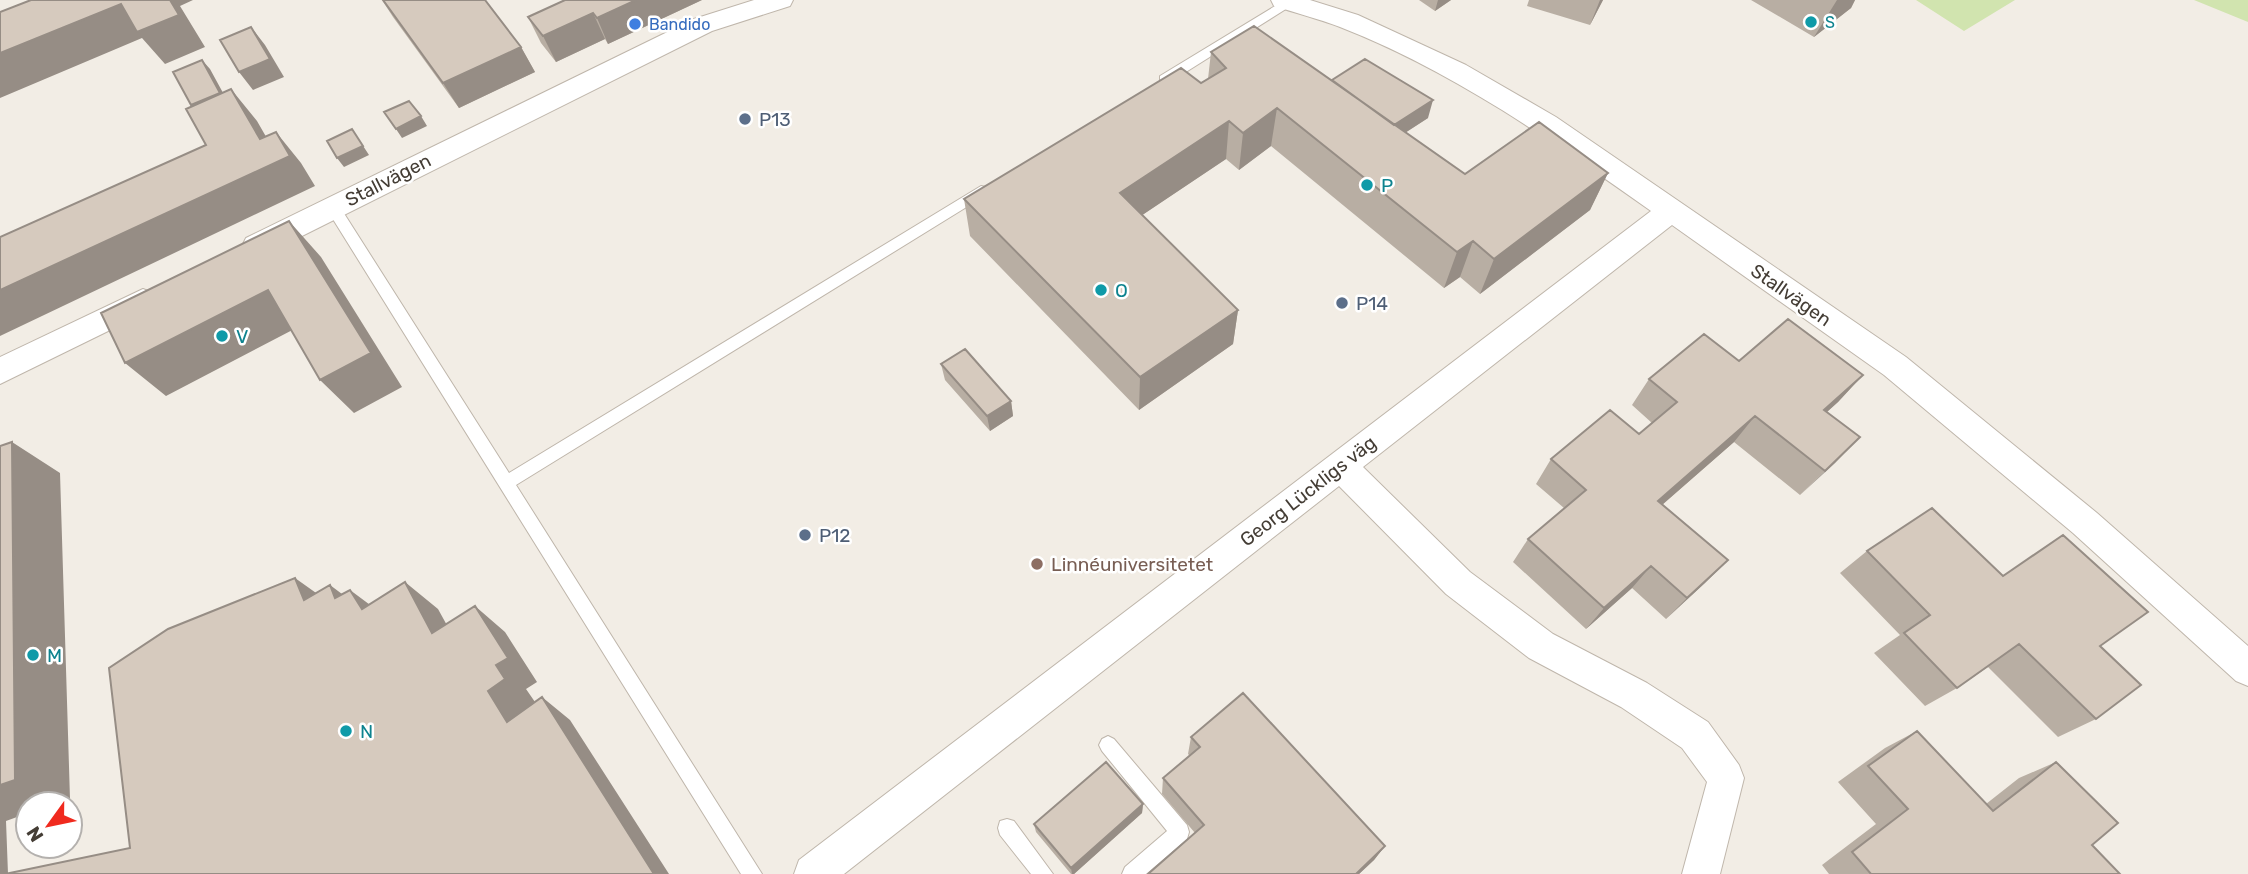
<svg xmlns="http://www.w3.org/2000/svg" width="2248" height="874" viewBox="0 0 2248 874" font-family="Rubik,sans-serif">
  <style>
    .green { fill: #d1e4af }
    .lines { fill: none; stroke-linecap: round; stroke-linejoin: round }
    .lane-casing { stroke: #bfb6ab; stroke-width: 2 }
    .street-casing { stroke: #bfb6ab; stroke-width: 2 }
    .lane { fill: #fff; fill-rule: evenodd }
    .street { fill: #fff; fill-rule: evenodd }
    .wall { fill: #b8aea3 }
    .shaded-wall { fill: #968d85 }
    .building { fill: #d6cabe; stroke: #968d85; stroke-width: 2 }
    .culture-dot { fill: #0f9aa8; stroke: #fff; stroke-width: 2.5 }
    .shop-dot { fill: #3f7fe0; stroke: #fff; stroke-width: 2.5 }
    .service-dot { fill: #5c6f8a; stroke: #fff; stroke-width: 2.5 }
    .education-dot { fill: #8d6e63; stroke: #fff; stroke-width: 2.5 }
    .labels { text-anchor: middle; dominant-baseline: central; stroke-width: 5; stroke-linejoin: round; paint-order: stroke }
    .far-culture-label { font-size: 16px; fill: #0d838f; stroke: #fff; text-anchor: start }
    .far-shop-label { font-size: 16px; fill: #366cbe; stroke: #fff; text-anchor: start }
    .service-label { font-size: 19px; fill: #4e5e75; stroke: #fff; text-anchor: start }
    .street-label { font-size: 19px; fill: #443d35; stroke: #fff }
    .culture-label { font-size: 19px; fill: #0d838f; stroke: #fff; text-anchor: start }
    .education-label { font-size: 19px; fill: #785e54; stroke: #fff; text-anchor: start }
  </style>
  <rect width="100%" height="100%" fill="#f2ede5"/>
  <path class="green" d="M1916,0H2015L1964,31Z
    M2194,0H2248V22Z"/>
  <g class="lines">
    <g class="lane-casing">
      <path id="lane" d="M1285,0L1297,2L1170,82H1160V76Z
        M981,186L986,187L988,191L986,195L516,485L762,874H741L326,208L333,203L338,204L509,473Z
        M1108,736L1114,739L1187,825L1189,832L1187,839L1146,874H1122L1125,867L1167,831L1102,751L1099,745L1102,739Z
        M1007,819L1014,821L1053,874H1031L1000,835L998,828L1000,821Z"/>
    </g>
    <g class="street-casing">
      <path id="street" d="M754,0H793L790,6L712,31L266,254L256,257L246,254L242,246L246,238L694,19Z
        M1271,0H1310L1358,15L1466,65L1556,117L1906,357L2097,513L2248,646V686L2236,681L2073,533L1884,375L1672,225L1363,467L1470,572L1553,634L1647,683L1708,722L1739,765L1744,778L1720,874H1682L1707,782L1682,748L1621,707L1529,658L1446,594L1339,486L844,874H794L799,860L1651,211C1552,141 1453,71 1340,27C1319,19 1296,13 1274,6Z
        M143,289L153,293L158,301L153,309L0,384V357Z"/>
    </g>
    <use href="#lane" class="lane"/>
    <use href="#street" class="street"/>
  </g>
  <path class="wall" d="M382,0H485L521,47L535,72L459,108L393,17Z
    M702,0L608,44L605,39L556,62L541,43L528,17Z
    M1419,0H1451L1435,11Z
    M1529,0H1603L1590,25L1527,6Z
    M1751,0H1855L1851,8L1814,37Z
    M1211,52L1332,81L1428,118L1405,133L1465,174L1608,173L1590,210L1480,294L1460,277L1444,288L1271,146L1239,170L1226,159L1142,215L1238,310L1233,344L1139,410L970,236L964,199L1201,83L1208,79Z
    M1739,361L1863,375L1838,402L1827,412L1860,437L1800,495L1734,442L1662,505L1728,560L1666,619L1632,588L1586,629L1513,562L1528,539L1564,508L1536,484L1551,459L1639,434L1652,423L1632,405L1649,379Z
    M941,364L1011,401L1013,416L990,431L945,380Z
    M1867,551L2003,575L2100,646L2096,719L2058,737L1988,667L1957,688L1925,706L1874,653L1900,635L1840,573Z
    M1917,731L1986,804L2019,778L2056,762L2092,845L2120,874H1829L1822,865L1876,824L1838,782L1885,748Z
    M1191,737L1385,846L1374,860L1359,874H1148L1195,833L1162,794L1163,778L1190,756L1188,754Z
    M1143,804L1142,813L1074,874H1071L1036,832L1034,824Z"/>
  <path class="shaded-wall" d="M170,0H193L180,6L205,47L165,64L142,38L0,98V53L121,4Z
    M636,0H702L608,44L597,18Z
    M1438,0H1451L1435,11Z
    M1600,0H1603L1590,25Z
    M1837,0H1855L1851,8L1814,37Z
    M593,13L605,39L556,62L543,36Z
    M251,27L265,45L284,77L253,90L239,72Z
    M521,47L535,72L459,108L443,83Z
    M202,60L210,69L228,102L200,115L191,105Z
    M231,89L257,121L280,161L276,132L301,163L315,186L0,336V290L260,139Z
    M1433,100L1428,118L1386,145L1391,127Z
    M1277,108L1271,146L1239,170L1243,133Z
    M421,116L427,126L402,138L396,129Z
    M1229,121L1226,159L1120,230V193Z
    M352,129L369,155L344,167L337,158Z
    M1608,173L1590,210L1480,294L1494,259Z
    M289,221L321,257L402,387L354,413L320,380Z
    M1473,241L1460,277L1444,288L1457,252Z
    M268,290L302,325L166,396L125,363Z
    M1238,310L1233,344L1139,410L1140,377Z
    M1863,375L1838,402L1800,436L1824,410Z
    M1011,401L1013,416L990,431L987,416Z
    M1755,416L1734,442L1639,525L1658,501Z
    M1860,437L1835,463L1800,495L1825,471Z
    M12,442L60,473L70,799L56,804H28V813L6,821L8,874H0V785Z
    M1728,560L1705,583L1666,619L1687,598Z
    M1651,566L1632,588L1586,629L1604,608Z
    M295,578L333,605L304,600Z
    M405,582L438,609L465,658L432,633Z
    M330,585L366,612L335,598Z
    M350,590L385,616L362,609Z
    M475,606L505,632L537,682L526,689L535,702L507,722L488,691L496,665Z
    M542,697L570,720L669,874H654Z
    M1143,804L1142,813L1074,874H1072L1071,868Z
    M1385,846L1374,860L1359,874H1356Z"/>
  <path class="building" d="M31,0H170L179,15L137,32L121,4L0,53V12Z
    M383,0H485L521,47L443,83Z
    M565,0H636L597,18L593,13L543,36L528,17Z
    M1254,26L1465,174L1539,122L1608,173L1494,259L1473,241L1457,252L1277,108L1243,133L1229,121L1120,193L1238,310L1140,377L964,199L1181,68L1201,83L1226,68L1211,52Z
    M251,27L270,59L239,72L220,40Z
    M1365,59L1433,100L1394,125L1332,80Z
    M202,60L220,93L191,105L173,72Z
    M231,89L260,139L276,132L290,156L0,290V237L206,145L186,109Z
    M409,101L421,116L396,129L384,112Z
    M352,129L363,146L337,158L327,141Z
    M289,221L371,353L320,380L268,290L125,363L101,313Z
    M1788,319L1863,375L1824,410L1860,437L1825,471L1755,416L1658,501L1728,560L1687,598L1651,566L1604,608L1528,539L1586,490L1551,459L1610,410L1639,434L1677,402L1649,379L1704,334L1739,361Z
    M965,349L1011,401L987,416L941,364Z
    M12,442L15,780L0,785V446Z
    M1932,508L2003,576L2063,535L2148,612L2100,646L2141,685L2096,719L2019,644L1957,688L1904,633L1930,615L1867,551Z
    M295,578L304,600L330,585L335,598L350,590L362,609L405,582L432,633L475,606L508,658L496,665L505,679L488,691L507,722L542,697L654,874H5L130,848L109,668L168,629Z
    M1243,693L1385,846L1356,874H1148L1204,825L1163,778L1200,747L1191,737Z
    M1917,731L1993,811L2056,762L2118,823L2092,845L2120,874H1871L1852,852L1908,809L1868,766Z
    M1106,762L1143,804L1071,868L1034,824Z"/>
  <g class="culture-dot">
    <circle cx="1811" cy="22" r="7"/>
    <circle cx="1367" cy="185" r="7"/>
    <circle cx="1101" cy="290" r="7"/>
    <circle cx="222" cy="336" r="7"/>
    <circle cx="33" cy="655" r="7"/>
    <circle cx="346" cy="731" r="7"/>
  </g>
  <circle class="shop-dot" cx="635" cy="24" r="7"/>
  <g class="service-dot">
    <circle cx="745" cy="119" r="7"/>
    <circle cx="1342" cy="303" r="7"/>
    <circle cx="805" cy="535" r="7"/>
  </g>
  <circle class="education-dot" cx="1037" cy="564" r="7"/>
  <g class="labels">
    <g class="far-culture-label">
      <text x="1825" y="22">S</text>
    </g>
    <g class="far-shop-label">
      <text x="649" y="24">Bandido</text>
    </g>
    <g class="service-label">
      <text x="759" y="119">P13</text>
      <text x="1356" y="303">P14</text>
      <text x="819" y="535">P12</text>
    </g>
    <g class="street-label">
      <text transform="translate(388 180) rotate(-27)">Stallvägen</text>
      <text transform="translate(1791 295) rotate(35)">Stallvägen</text>
      <text transform="translate(1308 491) rotate(-38)">Georg Lückligs väg</text>
    </g>
    <g class="culture-label">
      <text x="1381" y="185">P</text>
      <text x="1115" y="290">O</text>
      <text x="236" y="336">V</text>
      <text x="47" y="655">M</text>
      <text x="360" y="731">N</text>
    </g>
    <g class="education-label">
      <text x="1051" y="564">Linnéuniversitetet</text>
    </g>
  </g>
  <g transform="translate(49 825) rotate(237)"><circle r="33" fill="#ffffff" stroke="#b4b1ae" stroke-width="2"/>
  <path d="M0-5L12 26L0 18L-12 26Z" fill="#f02a1e"/>
  <text y="-10" font-size="19" font-weight="bold" text-anchor="middle" fill="#443d35">N</text>
  </g>
</svg>
